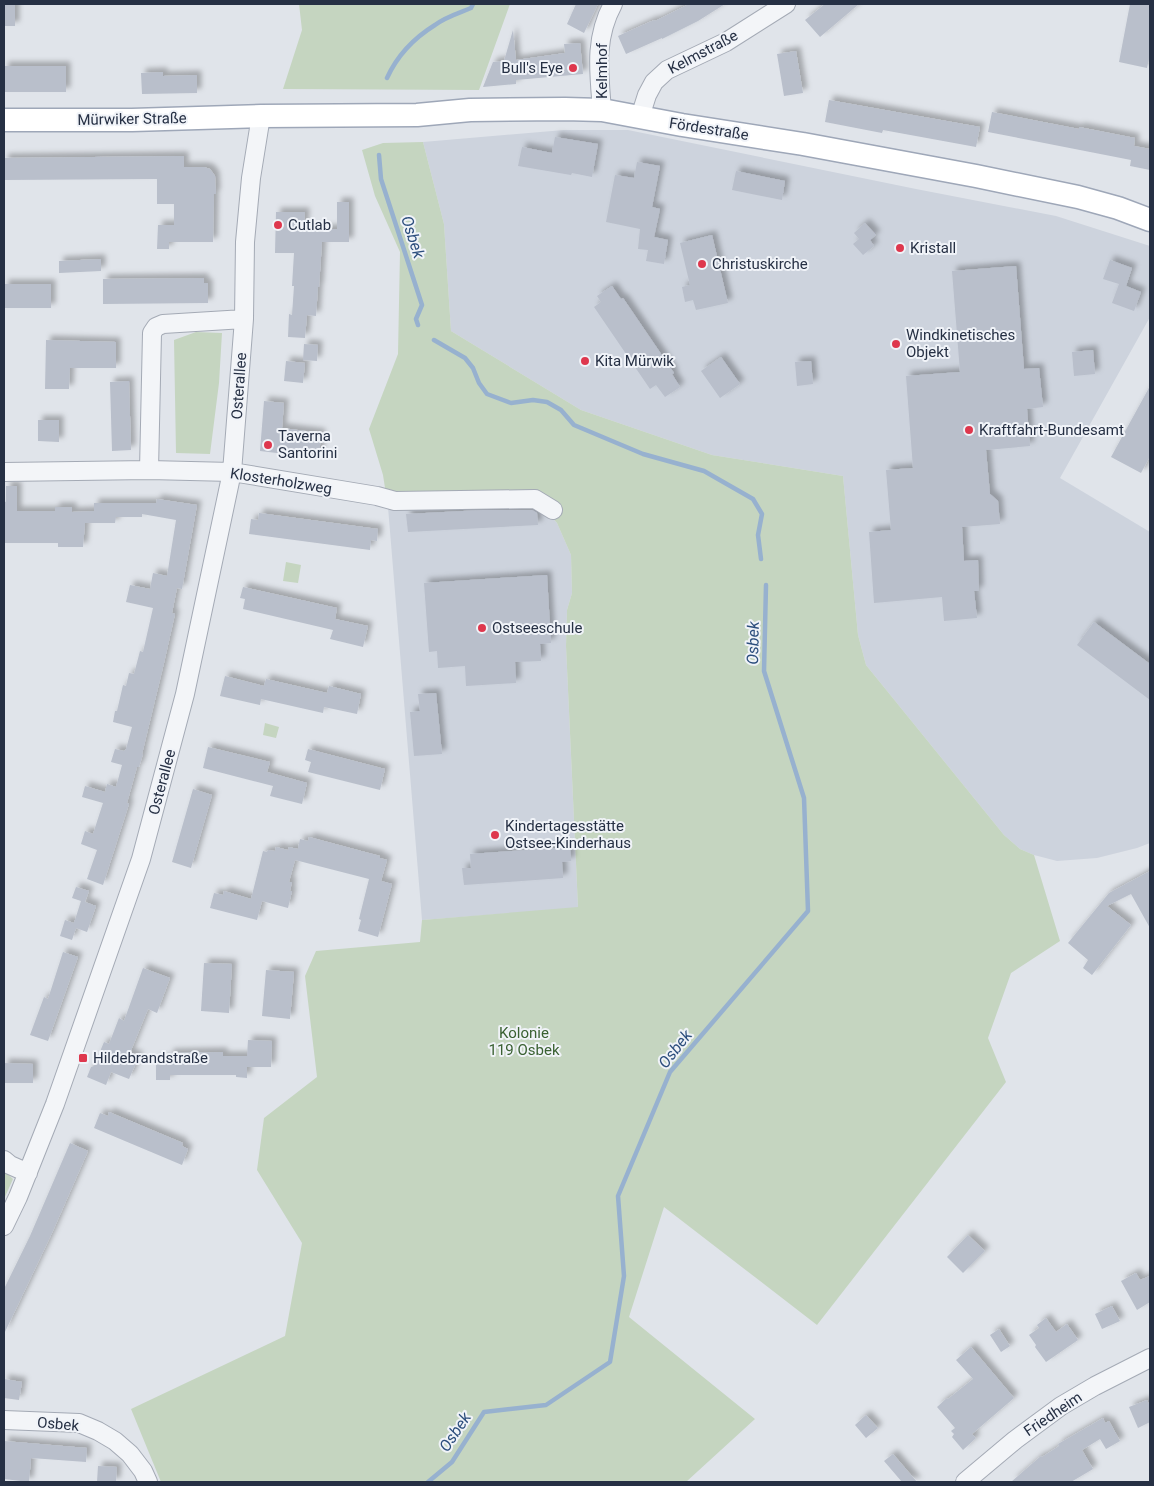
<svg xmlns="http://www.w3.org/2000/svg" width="1154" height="1486" viewBox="0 0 1154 1486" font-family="Roboto,sans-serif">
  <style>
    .built { fill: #cdd3dd }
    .green { fill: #c5d5c0 }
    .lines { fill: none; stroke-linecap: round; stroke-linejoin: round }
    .stream { stroke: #97b1cf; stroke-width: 4.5 }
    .building { fill: #b9bfcb; filter: url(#shadow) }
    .minor-casing { stroke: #a4aab5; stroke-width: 20 }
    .major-casing { stroke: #9ea7b8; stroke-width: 25 }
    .minor { stroke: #f3f5f8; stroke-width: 18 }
    .major { stroke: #fff; stroke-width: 22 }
    .poi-dot { fill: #de374d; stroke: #f0f3f8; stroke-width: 2 }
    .labels { text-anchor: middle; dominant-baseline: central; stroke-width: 4; stroke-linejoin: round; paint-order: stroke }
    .street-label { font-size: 15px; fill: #263044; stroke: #f0f3f8 }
    .poi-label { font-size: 15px; fill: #263044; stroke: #f0f3f8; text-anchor: start }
    .park-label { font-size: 15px; fill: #3a6132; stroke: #f0f3f8 }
    .water-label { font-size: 16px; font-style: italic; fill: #2c4e7d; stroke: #f0f3f8 }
  </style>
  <defs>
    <filter id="shadow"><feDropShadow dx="4.5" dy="-4.5" stdDeviation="2.5" flood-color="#0004"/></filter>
  </defs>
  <rect width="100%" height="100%" fill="#e0e4ea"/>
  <path class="built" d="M564,130H628L916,189L1056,216L1150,246V317L1060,478L1150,532V843L1137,848L1097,858L1057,861L1034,855L1020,849L1004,835L866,665L858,635L843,476L712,455L581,410L451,331L444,224L423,142Z
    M541,505L557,523L571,555L572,593L567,610L566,646L578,908L422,920L388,507Z"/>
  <path class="green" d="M299,4H510L479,90L283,89L302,30Z
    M423,142L444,224L451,331L581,410L712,455L843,476L858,635L866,665L1004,835L1020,849L1034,855L1060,941L1011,973L988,1038L1006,1082L817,1325L664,1207L629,1317L755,1419L686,1482H161L131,1409L285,1336L302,1243L257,1170L264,1118L317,1077L305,976L316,951L420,942L422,920L578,907L566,646L567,610L572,593L571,555L557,523L541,505L388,507L383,475L369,429L398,354L400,252L375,196L362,150L383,143Z
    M196,332L222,333L219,383L210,454L176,453L174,340Z
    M286,562L301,565L298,583L283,581Z
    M265,723L279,727L276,738L263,735Z
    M4,1171L13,1179L4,1199Z"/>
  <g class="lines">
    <path class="stream" d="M387,78C397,56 414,38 435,25C445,17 459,13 471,8L473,4
      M379,155L381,179L422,305L416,319L418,325
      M434,340L465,358L473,368L479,383L487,394L511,403L533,400L547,402L561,410L574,425L643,454L704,471L753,499L762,514L758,535L761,559
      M428,1482L452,1462L484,1412L546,1405L610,1362L624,1276L618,1196L670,1072L808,911L804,798L764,671L766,585"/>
  </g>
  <path class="building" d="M4,4H15V26H4Z
    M576,4H598L584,33L567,24Z
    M689,4H725L698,21L662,39V38L626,54L618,36L654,20L655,21Z
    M825,4H859L820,37L805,20Z
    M1130,4H1150V53L1147,68L1119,62Z
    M513,30L516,60L565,53L564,44L580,43L583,74L516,80V84L483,87L493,62L504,61Z
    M796,51L803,93L784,96L777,54Z
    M4,66H66V92H4Z
    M163,72V76L197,75V93L142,94L141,73Z
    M829,100L980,127L976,147L883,130L882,133L825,122Z
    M992,112L1079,129V127L1135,138L1134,146L1150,149V170L1130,166L1131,160L988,132Z
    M555,137L598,144L592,177L572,173L571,175L518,166L522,147L552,153Z
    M184,156V167H204L210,169L215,176L216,194H214L213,242H169V249H157L158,225H174V204H157V179L4,180V158Z
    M637,162L660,166L652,207L660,209L654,237L668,240L664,264L646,261L648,250L638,249L640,229L606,222L615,175L634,178Z
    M736,171L785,181L782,200L732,190Z
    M337,202H349V242H322L319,287H318L316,316L307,315L305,338L288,337L289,314L292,315L294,286H292L294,253H275L276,212H305L304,229H337Z
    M865,223L876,235L870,240L874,246L863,255L853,244L859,239L854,233Z
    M712,235L728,303L696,310L693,300L685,302L682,287L690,285L680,243Z
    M101,259V271L59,273V261Z
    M1110,260L1132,268L1126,286L1141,292L1134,311L1112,303L1119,284L1103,279Z
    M1016,266L1024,369L1039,368L1043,407L1027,409L1030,446L986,450L990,494L998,501L1000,524L962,527L964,561L978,560L979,591H974L977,618L944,621L942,597L874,603L869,532L891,530L886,470L913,468L906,376L960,372L952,271Z
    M204,278V283H208V303L103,304V279Z
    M4,284H51V308H4Z
    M612,286L621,299L623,298L674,373L672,374L680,387L665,397L656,385L650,389L594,307L601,302L597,296Z
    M46,340L116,342V368H70L69,389H45Z
    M304,344L318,345L317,361L303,360Z
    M1093,350L1095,374L1074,376L1072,352Z
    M721,357L740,384L720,398L701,371Z
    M286,361L305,363L303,383L284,381Z
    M811,361L813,384L797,386L795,362Z
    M129,381L131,450L112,451L110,382Z
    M1150,386V456L1141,473L1111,457Z
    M264,401L284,403L282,428L321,433L319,458L260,451Z
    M38,420H59V442L38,441Z
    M6,486H17V511H55V507H72V512L94,511V503H156L157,499L197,505L182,589L177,588L172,613L175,614L164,663L142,754H143L139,767H137L127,803L129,804L103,885L87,879L97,850L81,844L85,831L93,834L103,803L82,797L85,786L105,792L107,784L116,787L122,765L111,762L115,749L124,751L126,749L132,727L113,722L115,711H117L123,685L126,686L129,673L134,674L140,651L143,652L153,608L126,602L130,585L150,589L153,573L167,576L176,520L142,514V517H116L115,523H85L83,547H58V543H4V501L6,502Z
    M482,510H532L537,513L538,525L408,532L406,514Z
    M259,513L378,529L377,541L371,540L370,550L249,534L251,519L258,520Z
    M547,575L551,643L540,644L541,661L515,662L516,683L466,686L465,666L438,668L437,651L429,652L424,583Z
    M243,587L337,608L335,619L368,626L363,647L330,639L333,630L243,609L245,599L240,598Z
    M1094,622L1150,664V700L1077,645Z
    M225,676L264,686L266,679L327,693L329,686L361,694L357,714L324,707L323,713L261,699L260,705L220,696Z
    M436,693L442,754L414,756L410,712L420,711L418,694Z
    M208,747L270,762L267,772L307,783L302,804L270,796L273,786L203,768Z
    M308,749L385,769L380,790L308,772L311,762L305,760Z
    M193,789L212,795L191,868L172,862Z
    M309,837L380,856V858L387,860L381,881L392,884L378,937L358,931L361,920L359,919L369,879L295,860L289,882H292L290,891H292L288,908L262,901L257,920L210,908L214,893L223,895L224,891L251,899L263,851L267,852L268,850L275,851L276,847L288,850L289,847L298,849L300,839L308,841Z
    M570,847L571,861L562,862L563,878L464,885L462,868H471L470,854Z
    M1150,871V928L1131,894L1107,906L1131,925L1092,975L1083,968L1088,960L1068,943L1109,893Z
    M76,887L89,891L85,902L96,906L87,932L76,928L72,940L60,936L65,920L74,923L81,901L72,898Z
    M63,952L78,957L48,1041L30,1035L44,997L48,999Z
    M204,963L232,964L229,1013L201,1011Z
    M143,968L170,978L157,1013L148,1009L130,1053L139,1056L129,1079L111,1072L106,1085L87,1077L91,1067L94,1066L104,1042L109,1044L119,1018L124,1021Z
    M266,970L294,972L290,1019L262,1016Z
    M248,1040L272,1041L271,1067H247V1078L236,1077V1075H170V1080H156V1059H169V1053L223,1052V1056H247Z
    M4,1063L33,1064V1083H4Z
    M109,1112L183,1143L182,1146L188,1149L182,1165L94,1128L100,1113L108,1116Z
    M70,1143L88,1151L52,1233L4,1334V1289L30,1236Z
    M968,1235L985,1251L963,1273L947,1257Z
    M1136,1273L1140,1280L1150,1276V1302L1137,1310L1121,1281Z
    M1112,1306L1120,1321L1102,1329L1095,1314Z
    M1046,1318L1056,1332L1067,1324L1078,1340L1046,1362L1035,1347L1036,1345L1029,1335L1039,1328L1037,1325Z
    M999,1329L1010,1346L1001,1352L990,1335Z
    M971,1347L1014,1398L972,1434L976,1438L963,1450L952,1437L954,1434L951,1431L955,1428L937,1407L947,1398L948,1399L973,1379L956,1360Z
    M4,1379L22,1382L19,1400L4,1398Z
    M1147,1400L1150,1406V1422L1138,1428L1129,1407Z
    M866,1415L878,1428L866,1438L855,1425Z
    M1103,1418L1105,1423L1109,1421L1120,1441L1106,1449L1100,1439L1082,1450L1093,1469L1071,1482H1011L1041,1456L1042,1457L1059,1446L1058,1444Z
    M4,1441L87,1448L86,1462L31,1458L29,1482L4,1479Z
    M893,1454L917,1482H902L884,1461Z
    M98,1466L117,1467L116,1482H97Z"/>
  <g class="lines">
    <g class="minor-casing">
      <path id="minor" d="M602,110C599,72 594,39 613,4
        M640,117L647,95L654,82L667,70L726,42L786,4
        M149,470L152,333L156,327L163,324L244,319
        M4,472L149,470L232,472L377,496L395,501L535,499L553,510
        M4,1160L10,1165L28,1173
        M4,1226L18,1197L55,1104L141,859L185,694L232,472L244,319L245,242L251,178L261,116
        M4,1420L79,1423L98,1431L115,1441L130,1454L143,1471L148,1482
        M965,1482L1015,1440L1061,1406L1095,1386L1150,1358"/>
    </g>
    <g class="major-casing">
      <path id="major" d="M4,120H132L261,116L417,115L470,110L565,109L602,110L682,125L803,144L976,176L1078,197L1118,208L1150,220"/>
    </g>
    <use href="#minor" class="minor"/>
    <use href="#major" class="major"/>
  </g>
  <g class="poi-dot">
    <circle cx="573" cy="68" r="5"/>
    <circle cx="278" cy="225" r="5"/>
    <circle cx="900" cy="248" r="5"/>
    <circle cx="702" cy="264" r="5"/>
    <circle cx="896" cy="344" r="5"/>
    <circle cx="585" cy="361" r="5"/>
    <circle cx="969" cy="430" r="5"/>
    <circle cx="268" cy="445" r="5"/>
    <circle cx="482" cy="628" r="5"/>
    <circle cx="495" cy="835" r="5"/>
    <rect x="78" y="1053" width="10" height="10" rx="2.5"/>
  </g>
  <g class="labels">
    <g class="street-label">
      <text transform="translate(703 52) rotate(-28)">Kelmstraße</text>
      <text transform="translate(602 71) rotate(-90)">Kelmhof</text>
      <text transform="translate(132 119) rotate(-1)">Mürwiker Straße</text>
      <text transform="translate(709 129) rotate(9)">Fördestraße</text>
      <text transform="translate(239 386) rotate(-86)">Osterallee</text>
      <text transform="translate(281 481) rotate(9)">Klosterholzweg</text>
      <text transform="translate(162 782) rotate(-75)">Osterallee</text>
      <text transform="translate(1053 1414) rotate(-34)">Friedheim</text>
      <text transform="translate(58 1424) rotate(5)">Osbek</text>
    </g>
    <g class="poi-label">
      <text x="563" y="68" text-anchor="end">Bull's Eye</text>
      <text x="288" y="225">Cutlab</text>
      <text x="910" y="248">Kristall</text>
      <text x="712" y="264">Christuskirche</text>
      <text x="906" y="335">Windkinetisches<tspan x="906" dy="17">Objekt</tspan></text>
      <text x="595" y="361">Kita Mürwik</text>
      <text x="979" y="430">Kraftfahrt-Bundesamt</text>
      <text x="278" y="436">Taverna<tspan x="278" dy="17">Santorini</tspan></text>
      <text x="492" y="628">Ostseeschule</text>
      <text x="505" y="826">Kindertagesstätte<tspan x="505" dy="17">Ostsee-Kinderhaus</tspan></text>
      <text x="93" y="1058">Hildebrandstraße</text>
    </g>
    <g class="park-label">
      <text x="524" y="1033">Kolonie<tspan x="524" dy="17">119 Osbek</tspan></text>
    </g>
    <g class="water-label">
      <text transform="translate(413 237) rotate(72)">Osbek</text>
      <text transform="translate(753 643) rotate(-89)">Osbek</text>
      <text transform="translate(675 1049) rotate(-52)">Osbek</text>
      <text transform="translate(455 1432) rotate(-56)">Osbek</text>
    </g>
  </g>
  <rect width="1154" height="1486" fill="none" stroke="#263044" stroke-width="10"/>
</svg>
